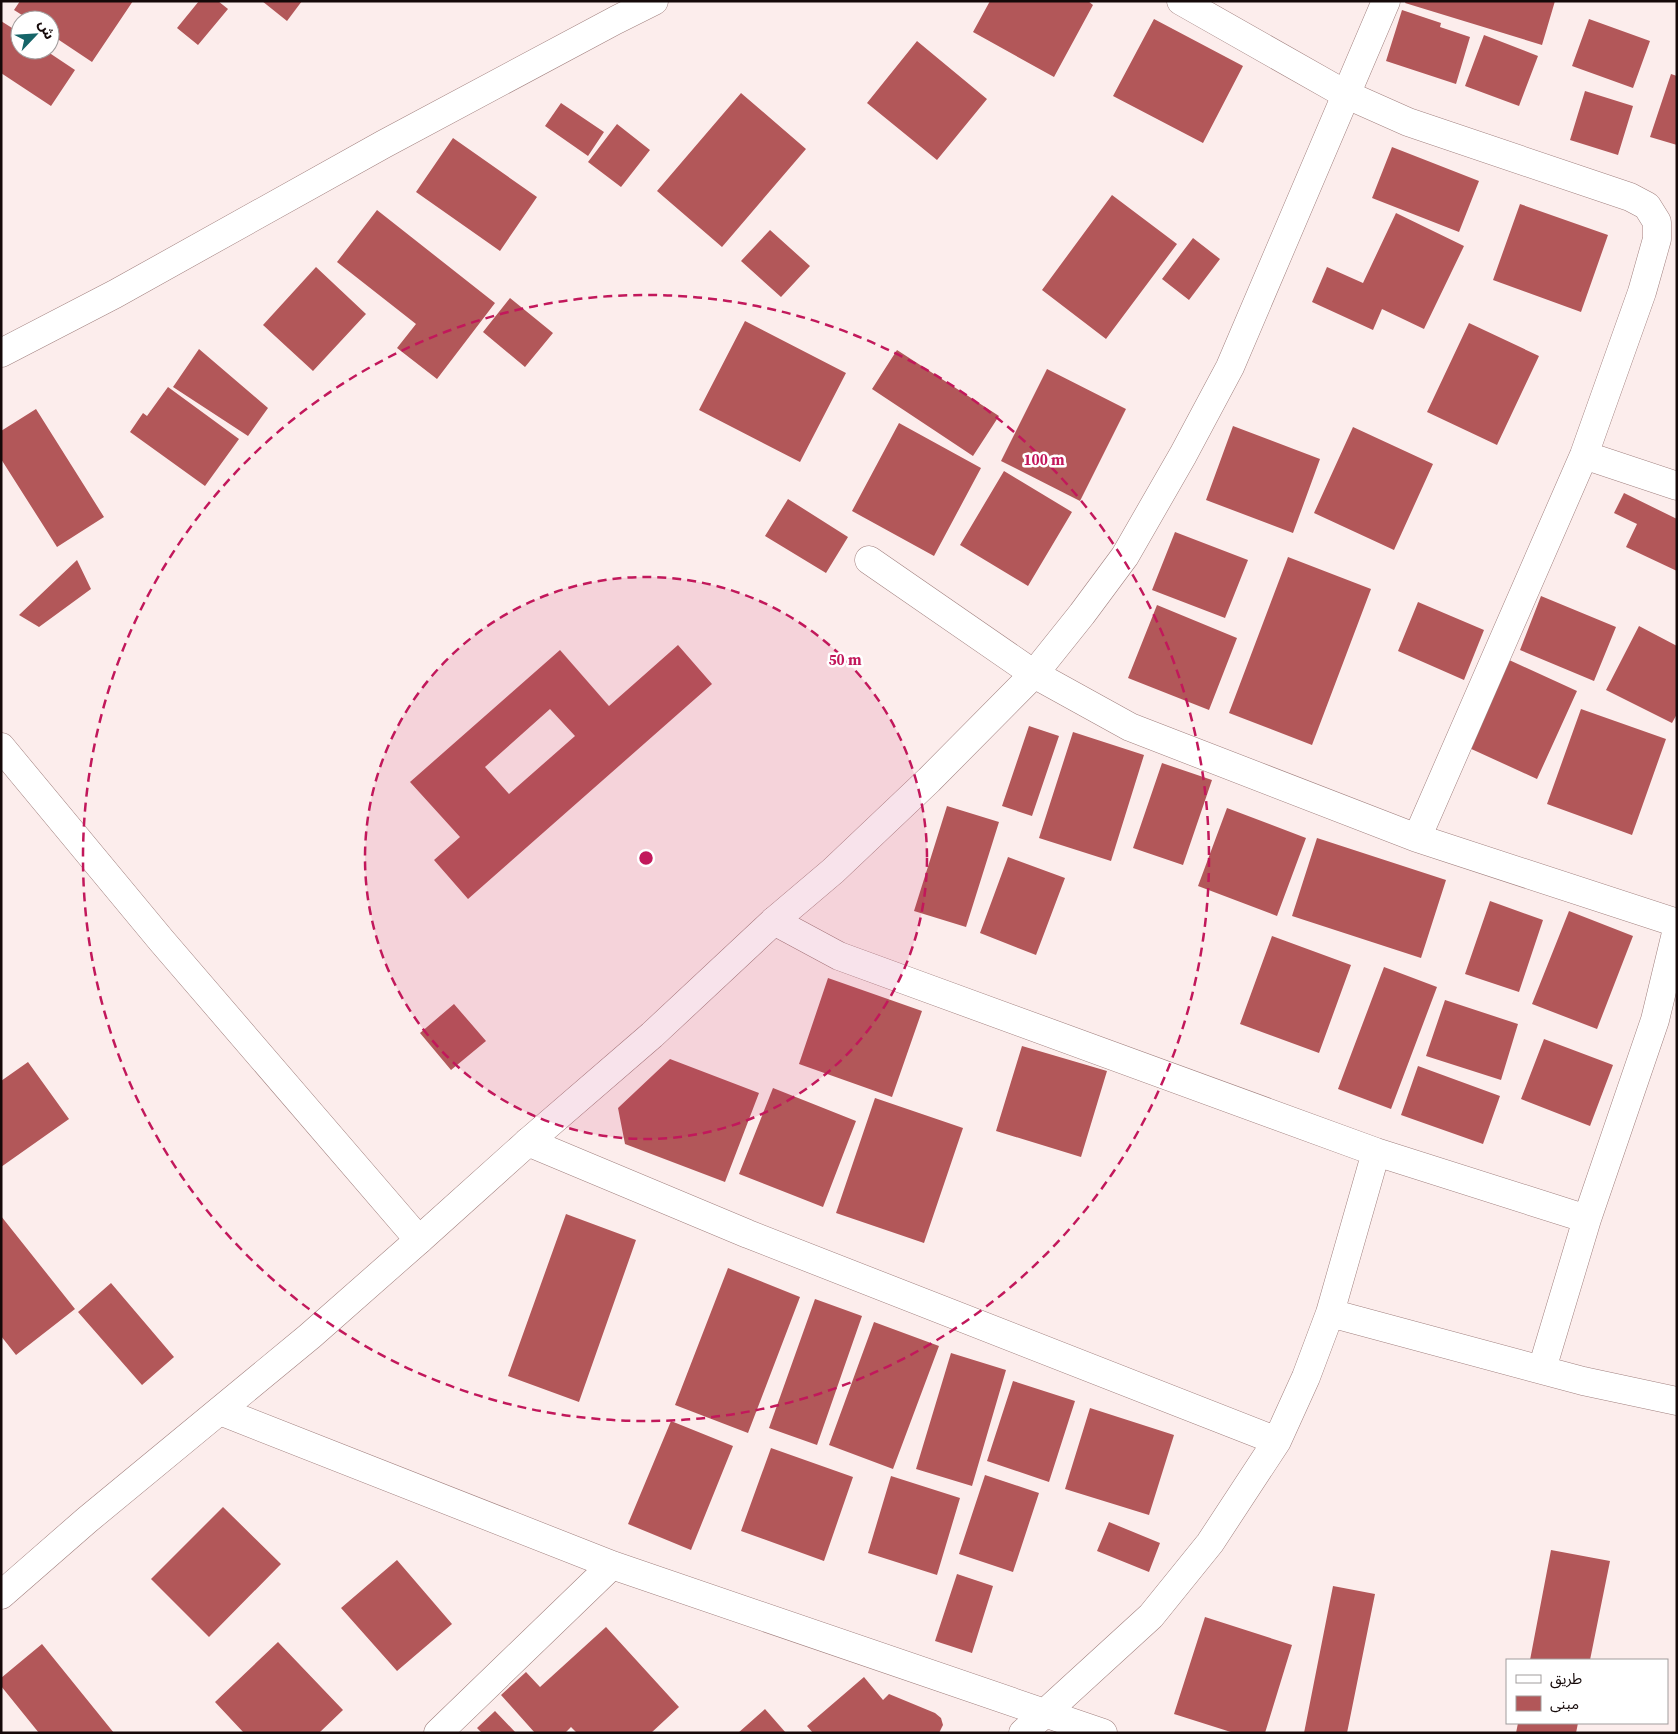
<svg xmlns="http://www.w3.org/2000/svg" width="1678" height="1734" viewBox="0 0 1678 1734" font-family="'Source Serif 4','Noto Sans Arabic',serif">
  <style>
    .building { fill: #b25759; fill-rule: evenodd }
    .lines { fill: none; stroke-linecap: round; stroke-linejoin: round }
    .street-casing { stroke: #a1807f; stroke-width: 29 }
    .secondary-casing { stroke: #a1807f; stroke-width: 29 }
    .street { stroke: #fff; stroke-width: 28 }
    .secondary { stroke: #fff; stroke-width: 28 }
    .ring { fill: none; stroke: #c2185b; stroke-width: 2.5; stroke-dasharray: 9 6 }
    .centre { fill: #c2185b; stroke: #fff; stroke-width: 2.5 }
    .ring-label { font-size: 15px; text-anchor: middle; font-weight: bold; fill: #c2185b; stroke: #fff; stroke-width: 5; stroke-linejoin: round; paint-order: stroke }
  </style>
  <rect width="100%" height="100%" fill="#fcedec"/>
  <path class="building" d="M20,1H133L92,62L50,34V20H30L14,10Z
    M199,1H218L228,9L198,45L177,28Z
    M262,1H302L287,21Z
    M990,1H1088L1093,5L1054,77L973,32Z
    M1406,1H1555L1542,45L1405,3Z
    M1402,10L1441,23L1440,27L1470,37L1456,84L1386,61Z
    M1154,19L1243,66L1203,143L1113,96Z
    M1589,19L1650,41L1633,88L1572,66Z
    M1,21L20,33V50H45L75,70L51,106L1,73Z
    M1484,35L1538,56L1519,106L1465,86Z
    M917,41L987,99L937,160L867,103Z
    M1671,74L1677,76V145L1650,137Z
    M1585,91L1633,106L1618,155L1570,140Z
    M741,93L806,149L722,247L657,191Z
    M561,103L604,132L588,156L545,126Z
    M617,124L650,150L621,187L588,162Z
    M453,138L537,197L500,251L416,192Z
    M1392,147L1479,181L1459,232L1372,198Z
    M1112,195L1177,244L1106,339L1042,290Z
    M1520,204L1608,235L1581,312L1493,280Z
    M377,210L495,303L437,379L397,348L416,324L337,262Z
    M1396,213L1464,246L1424,329L1382,309L1373,330L1312,302L1327,267L1363,283Z
    M770,230L810,266L781,297L741,261Z
    M1193,238L1220,259L1189,300L1162,279Z
    M316,267L366,314L313,371L263,325Z
    M510,298L553,333L525,367L483,332Z
    M745,321L846,373L800,462L699,410Z
    M1469,323L1539,356L1497,445L1427,412Z
    M199,349L268,408L248,436L173,387Z
    M897,350L999,416L973,456L872,389Z
    M1047,369L1126,409L1080,501L1001,461Z
    M168,387L239,439L205,486L130,432L143,413L147,416Z
    M36,409L104,517L57,547L1,459V431Z
    M899,423L981,468L934,556L852,511Z
    M1233,426L1320,459L1293,533L1206,500Z
    M1353,427L1433,464L1394,550L1314,513Z
    M1004,471L1072,512L1028,586L960,545Z
    M1624,493L1677,519V571L1626,547L1637,524L1614,513Z
    M788,499L848,537L826,573L765,536Z
    M1175,532L1248,560L1225,618L1152,590Z
    M1288,557L1371,589L1312,745L1229,713Z
    M77,560L91,589L39,627L19,615Z
    M1541,596L1616,627L1594,681L1520,650Z
    M1418,602L1484,630L1464,680L1398,651Z
    M1157,605L1237,638L1209,710L1128,678Z
    M1639,626L1677,646V714L1672,723L1606,690Z
    M678,645L712,684L468,899L434,860L460,837L410,782L560,650L609,706ZM550,709L575,736L509,794L485,767Z
    M1507,659L1577,691L1537,779L1467,747Z
    M1581,709L1666,739L1632,835L1547,804Z
    M1029,726L1059,736L1032,816L1002,806Z
    M1073,732L1144,755L1111,861L1039,838Z
    M1162,763L1212,780L1183,865L1133,848Z
    M947,806L999,822L966,927L914,911Z
    M1227,808L1306,838L1277,916L1198,886Z
    M1317,838L1446,880L1421,958L1292,916Z
    M1008,857L1065,878L1036,955L980,933Z
    M1490,901L1543,920L1519,992L1465,974Z
    M1569,911L1633,936L1597,1029L1532,1004Z
    M1272,936L1351,965L1319,1053L1240,1024Z
    M1384,967L1437,987L1391,1109L1338,1089Z
    M828,978L922,1011L892,1097L799,1064Z
    M1445,1000L1518,1024L1501,1080L1426,1056Z
    M454,1004L486,1041L451,1070L420,1033Z
    M1544,1039L1613,1065L1590,1126L1521,1099Z
    M1022,1046L1107,1071L1081,1157L996,1131Z
    M670,1059L759,1093L725,1182L625,1144L618,1108Z
    M28,1062L69,1119L1,1167V1081Z
    M1418,1066L1500,1096L1483,1144L1401,1115Z
    M773,1088L856,1121L823,1207L739,1174Z
    M875,1098L963,1128L924,1243L836,1213Z
    M566,1214L636,1240L579,1402L508,1376Z
    M1,1216L75,1309L16,1355L1,1336Z
    M728,1268L800,1297L748,1433L675,1405Z
    M111,1283L174,1357L142,1385L78,1312Z
    M815,1299L862,1316L817,1445L769,1428Z
    M874,1322L939,1346L893,1469L829,1445Z
    M951,1353L1006,1370L972,1486L916,1469Z
    M1013,1381L1075,1401L1049,1482L987,1461Z
    M1090,1408L1174,1435L1149,1515L1065,1489Z
    M671,1421L733,1446L691,1550L628,1524Z
    M771,1448L853,1477L824,1561L741,1531Z
    M985,1475L1039,1493L1013,1572L959,1554Z
    M891,1476L960,1498L937,1575L868,1553Z
    M223,1507L281,1564L209,1637L151,1579Z
    M1109,1522L1160,1543L1149,1572L1097,1551Z
    M1551,1550L1610,1561L1590,1660H1530Z
    M397,1560L452,1624L397,1671L341,1608Z
    M957,1574L993,1586L972,1653L935,1641Z
    M1333,1586L1375,1594L1347,1733H1304Z
    M1205,1617L1292,1645L1265,1733H1234L1174,1714Z
    M606,1627L679,1707L651,1733H577L571,1727L565,1733H535L501,1695L526,1672L540,1687Z
    M278,1642L343,1710L319,1733H244L215,1702Z
    M42,1644L114,1733H39L1,1686V1678Z
    M864,1677L883,1700L889,1694L935,1713L941,1718L943,1725L939,1733H813L807,1726Z
    M765,1709L786,1733H738Z
    M495,1711L516,1733H482L477,1728Z
    M1518,1723H1578L1576,1733H1516Z"/>
  <g class="lines">
    <g class="street-casing">
      <path id="street" d="M1181,1L1345,94L1408,122L1630,197L1647,206L1657,222V239L1642,292L1584,455L1417,838
        M1,353L115,294L384,144L616,20L654,1
        M1584,455L1677,486
        M869,560L1034,674L1130,727L1417,838L1677,923
        M1,747L161,940L419,1240
        M774,921L839,956L1376,1152L1587,1219
        M528,1142L748,1234L1277,1441
        M1330,1313L1583,1381L1677,1401
        M1542,1369L1587,1219L1655,1020L1677,929
        M220,1411L612,1565L1103,1733
        M438,1733L612,1565
        M1023,1733L1151,1616L1210,1543L1277,1441L1306,1377L1330,1313L1376,1152"/>
    </g>
    <g class="secondary-casing">
      <path id="secondary" d="M1,1595L87,1520L310,1336L419,1240L528,1142L652,1035L774,921L833,871L929,780L1034,674L1082,614L1125,556L1183,455L1230,367L1386,1"/>
    </g>
    <use href="#street" class="street"/>
    <use href="#secondary" class="secondary"/>
  </g>
  <circle cx="646" cy="858" r="281" fill="#c2185b" fill-opacity=".12"/>
  <g class="ring">
    <circle cx="646" cy="858" r="281"/>
    <circle cx="646" cy="858" r="563"/>
  </g>
  <circle cx="646" cy="858" r="8" class="centre"/>
  <g class="ring-label">
    <text x="1044" y="465">100 m</text>
    <text x="845" y="665">50 m</text>
  </g>
  <rect width="1678" height="1734" fill="none" stroke="#150909" stroke-width="5"/>
  <rect x="1506" y="1659" width="162" height="65" fill="#ffffff" stroke="#a19d9d"/>
  <rect x="1516" y="1675" width="25" height="8" fill="#ffffff" stroke="#a19d9d"/>
  <text x="1550" y="1684" font-size="15" fill="#150909">طريق</text>
  <rect x="1516" y="1696" width="25" height="15" fill="#b25759" stroke="#a19d9d"/>
  <text x="1550" y="1709" font-size="15" fill="#150909">مبنى</text>
  <g transform="translate(35 35) rotate(65)"><circle r="24" fill="#ffffff" stroke="#a19d9d"/>
  <path d="M0-4L9 19L0 12L-9 19Z" fill="#156468"/>
  <text y="-8" font-size="14" font-weight="bold" text-anchor="middle" fill="#150909">ش</text>
  </g>
</svg>
